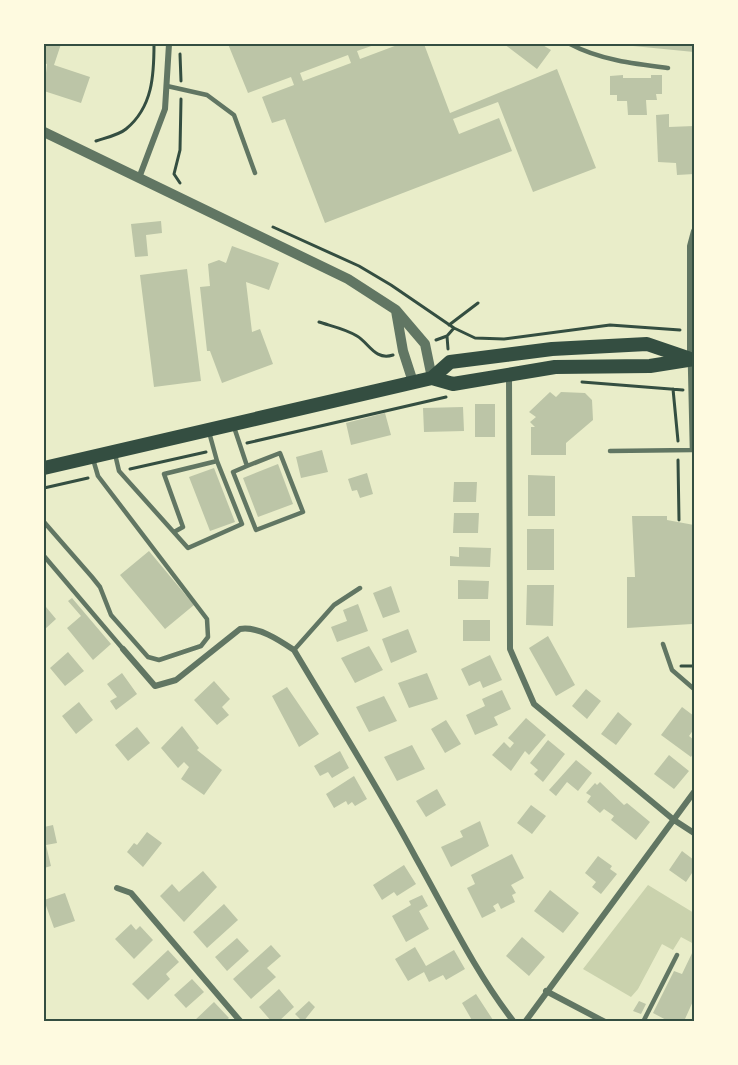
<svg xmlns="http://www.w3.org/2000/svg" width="738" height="1065" viewBox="0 0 738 1065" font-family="Rubik,sans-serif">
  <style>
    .green { fill: #cad2ad }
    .building { fill: #bcc5a7; fill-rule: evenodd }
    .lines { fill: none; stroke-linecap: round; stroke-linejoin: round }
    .path { stroke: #344e41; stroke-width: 3 }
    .service { stroke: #617663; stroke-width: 4.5 }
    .minor { stroke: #617663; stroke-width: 6 }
    .tertiary { stroke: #617663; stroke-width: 10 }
    .primary { stroke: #344e41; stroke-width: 14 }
    .neatline { fill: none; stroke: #344e41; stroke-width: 2 }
  </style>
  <rect width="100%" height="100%" fill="#e9edc9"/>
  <path class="green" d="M648,885L694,913V944L681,937L673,950L662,944L638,989L631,997L583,969Z"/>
  <path class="building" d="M44,44H61L54,65L90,77L81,103L44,91L47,64L44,63Z
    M228,44H377L357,51L360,59L400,44H424L450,113L557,69L596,168L533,192L498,102L453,119L459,134L499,118L512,151L325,223L285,119L272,123L262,97L294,85L291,77L248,93ZM348,55L351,63L303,81L300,73Z
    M504,44H541L551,50L537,69Z
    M624,44H694V52L623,45Z
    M623,75V78H651V75H662V94H656L657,100H646L647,115H628L627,101H617V95H610V76Z
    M669,114V127L694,126V174L677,175L676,163L658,162L656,115Z
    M161,221L162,233L146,235L148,256L135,257L131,224Z
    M232,246L279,263L269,290L246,282L252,332L260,329L273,364L222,383L210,351H207L200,287L210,286L208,264L219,260L226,263Z
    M187,269L201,381L154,387L140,275Z
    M550,392L556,397L561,392L585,393L592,400L593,420L566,443V455H531V427H535L530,422L536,417L529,412Z
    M475,404H495V437H475Z
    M463,407L464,431L424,432L423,408Z
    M385,413L391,435L351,445L346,423Z
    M322,450L328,472L301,478L296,457Z
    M278,464L293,504L258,517L243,478Z
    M214,468L235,522L210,531L189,477Z
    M367,473L373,494L360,498L357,490L352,491L348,479Z
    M528,475L555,476V516H528Z
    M454,482H477L476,502H453Z
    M454,513H479L478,533H453Z
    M632,516H667V520L694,525V641L692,624L627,628V577H635Z
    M527,529H554V570H527Z
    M459,547L491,548L490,567L450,566V556L459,557Z
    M149,551L194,605L165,629L120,575Z
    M458,580L489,581L488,599H458Z
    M527,585H554L553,626L526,625Z
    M391,586L400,612L383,618L373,593Z
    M72,598L111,644L93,660L67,628L81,616L68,601Z
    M358,604L368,631L337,642L331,627L347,621L343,610Z
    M46,607L56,619L44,630V608Z
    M463,620H490V641H463Z
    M408,629L417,652L391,663L382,639Z
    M548,636L575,685L556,696L529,648Z
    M369,646L383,670L355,683L341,658Z
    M68,652L84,671L65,686L50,668Z
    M490,655L502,680L483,688L480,681L469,686L461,669Z
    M122,673L137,694L116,710L110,701L117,697L107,684Z
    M427,673L438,699L409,708L398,683Z
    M214,681L230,699L222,707L229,715L217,725L194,700Z
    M287,687L319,734L299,747L272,696Z
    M586,689L601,701L587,719L572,706Z
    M502,690L511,709L494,717L498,725L475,735L466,715L485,706L482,699Z
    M384,696L397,721L369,732L356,707Z
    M79,702L93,720L76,734L62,716Z
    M682,707L694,716V729L689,736L694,740V752L691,757L661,735Z
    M618,712L632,724L616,745L601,734Z
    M526,718L546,735L529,755L525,751L511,771L492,755L504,742L510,748L514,743L508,738Z
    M446,720L461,744L445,753L431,729Z
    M182,726L199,748L197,750L222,770L204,795L181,779L189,767L184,762L178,768L161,748Z
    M137,727L150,743L128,761L115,745Z
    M548,740L565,754L543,782L534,774L538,770L530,763Z
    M412,745L425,769L397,781L384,757Z
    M340,751L349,768L332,778L328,772L320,776L314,766Z
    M669,755L689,771L674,789L654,774Z
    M576,760L592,773L578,791L567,782L556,796L549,790Z
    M354,776L367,799L355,806L352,802L348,805L346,801L334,808L326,794Z
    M600,782L624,805L627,803L650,822L636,840L611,820L614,816L604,809L600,813L587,802L591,796L586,793L595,783L597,785Z
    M437,789L446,805L426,817L416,801Z
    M531,805L546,816L532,834L517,823Z
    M480,821L489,846L451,867L441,847L463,837L460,831Z
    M53,825L57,843L46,845L51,866L44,868V827Z
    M147,832L162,843L143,867L127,852L134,843L137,845Z
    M682,851L694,860V870L686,882L669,870Z
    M512,854L524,878L511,885L516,893L512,895L515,902L501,909L498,903L493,906L496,911L482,918L467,888L475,884L471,875Z
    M598,856L612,866L610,869L617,874L601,894L592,887L596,882L585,873Z
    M404,865L416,884L397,896L394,892L382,900L373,885Z
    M203,871L217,887L184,922L160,896L172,884L179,892Z
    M550,890L579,913L563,933L534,911Z
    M65,893L75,921L54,928L44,900Z
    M422,895L428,906L419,911L429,929L406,942L392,916L411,905L409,901Z
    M224,904L238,920L207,948L193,932Z
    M131,924L136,930L140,926L153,940L134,959L115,939Z
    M522,937L545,957L529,976L506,956Z
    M237,938L249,951L227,971L215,957Z
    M271,945L281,956L267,968L276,977L251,999L233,979Z
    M415,947L426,966L454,950L465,969L446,980L443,975L429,982L424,972L408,981L395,959Z
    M694,949V999L685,1019L689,1022H670L653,1013L674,971L682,974Z
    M168,950L179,962L166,974L170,979L148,1000L132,984Z
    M192,979L204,992L186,1008L174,995Z
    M279,989L294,1007L278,1022H272L259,1007Z
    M476,994L493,1020L490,1022H473L462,1003Z
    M309,1001L315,1007L303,1022H298L300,1019L295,1014Z
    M639,1001L646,1004L641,1014L633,1011Z
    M214,1002L229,1018L224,1022H193Z"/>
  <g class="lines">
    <path class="path" d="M180,54L181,81
      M96,141C105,138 119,135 126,129C153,107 154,74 154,44
      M180,183L174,174L180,150L181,99
      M273,227L359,266L391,285L454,328L475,338L504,339L610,325L680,330
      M319,322C331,326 346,329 357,336C369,343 375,361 393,355
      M449,325L478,303
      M436,340L447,336
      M448,349L447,336L454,328
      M582,382L683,390
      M673,389L678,441
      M247,443L446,397
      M678,460L679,520
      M130,469L206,452
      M44,488L88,478
      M681,666H694"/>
    <path class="service" d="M570,44C600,60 635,64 668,68
      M167,86L207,95L234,115L255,173
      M234,427L247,466L233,472L256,530L303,512L280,453L247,466
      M209,432L217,461
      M610,451L692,450L690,362
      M115,454L119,471L188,548L242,524L217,461L164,474L183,527L174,532
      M44,522L92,577L100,587L111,615L148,657L159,660L201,646L208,637L207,619L98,476L93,459
      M44,556L123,649
      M663,644L672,670L694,689
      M294,650L334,605L360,588
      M643,1022L677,955"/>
    <path class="minor" d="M139,178L165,109L169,44
      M690,359V246L694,231
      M509,374L510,649L534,704L674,820L694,833
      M123,649L155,686L176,680L240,629C258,626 279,640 294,650C335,719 378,787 416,858C447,913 475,972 514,1022
      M117,888L131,893L241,1022
      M546,991L605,1022
      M525,1022L694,792"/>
    <path class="tertiary" d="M44,132L348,279L396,310L425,344L432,378
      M396,311L403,351L413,382"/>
    <path class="primary" d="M432,378L450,362L552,349L647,344L688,358
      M44,468L432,378L453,384L555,367L650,366L694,359"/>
  </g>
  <rect width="738" height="1065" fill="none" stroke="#fefae0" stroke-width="90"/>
  <rect x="45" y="45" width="648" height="975" class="neatline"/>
</svg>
